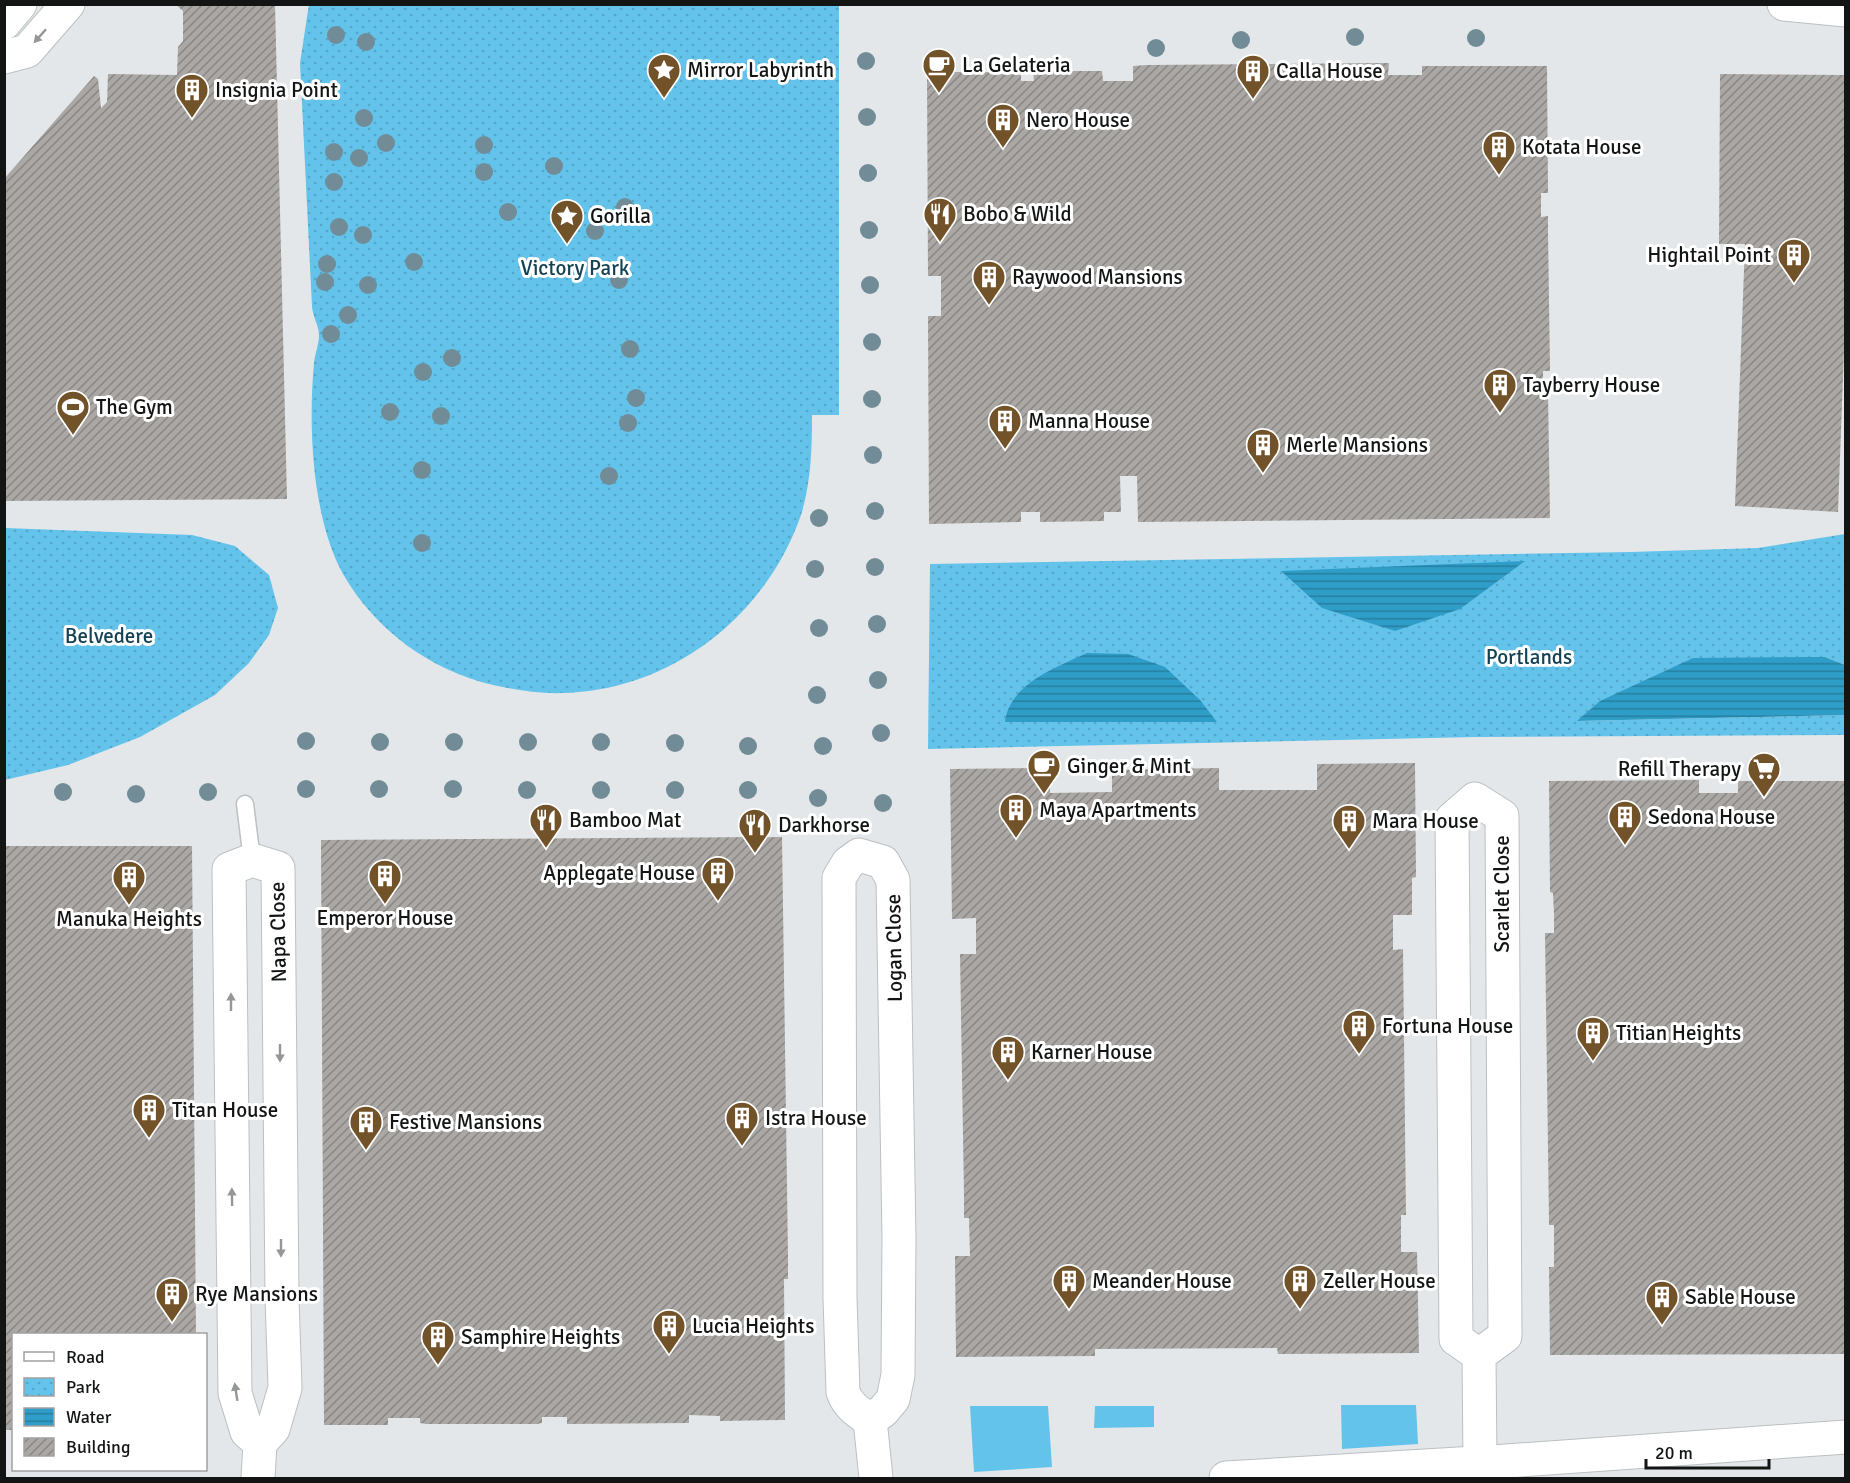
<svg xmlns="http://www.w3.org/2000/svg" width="1850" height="1483" viewBox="0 0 1850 1483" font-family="Signika,sans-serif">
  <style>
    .green { fill: #63c3eb }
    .park { fill: url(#park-dots) }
    .water { fill: url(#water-rules) }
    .building { fill: url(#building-hatch) }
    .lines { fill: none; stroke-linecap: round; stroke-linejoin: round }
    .service-casing { stroke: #bcc0c2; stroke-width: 19 }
    .minor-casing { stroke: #bcc0c2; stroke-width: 35 }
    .tertiary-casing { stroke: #bcc0c2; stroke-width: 35 }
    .service { stroke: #fff; stroke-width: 16 }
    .minor { stroke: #fff; stroke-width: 33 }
    .tertiary { stroke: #fff; stroke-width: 33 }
    .tree { fill: #718c97 }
    .oneway { fill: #959696 }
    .labels { text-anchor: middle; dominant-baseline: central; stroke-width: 6; stroke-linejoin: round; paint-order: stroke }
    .poi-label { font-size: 21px; fill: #131515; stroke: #fff; text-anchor: start }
    .park-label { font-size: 21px; fill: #144254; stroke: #fff }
    .street-label { font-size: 21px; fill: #131515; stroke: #fff }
  </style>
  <defs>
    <pattern id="park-dots" width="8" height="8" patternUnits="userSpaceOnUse" patternTransform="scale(1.5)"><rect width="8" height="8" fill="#63c3eb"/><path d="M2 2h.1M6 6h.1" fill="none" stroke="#55a7c9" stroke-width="1.8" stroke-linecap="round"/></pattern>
    <pattern id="water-rules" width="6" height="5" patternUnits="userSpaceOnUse" patternTransform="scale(1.5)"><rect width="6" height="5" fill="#2e9dc7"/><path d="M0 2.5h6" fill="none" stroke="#267fa0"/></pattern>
    <pattern id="building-hatch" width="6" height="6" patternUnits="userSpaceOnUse" patternTransform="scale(1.5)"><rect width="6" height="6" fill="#aaa7a4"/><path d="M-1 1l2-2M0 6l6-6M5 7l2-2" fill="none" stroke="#898784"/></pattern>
  </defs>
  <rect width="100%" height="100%" fill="#e3e7e9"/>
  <path class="green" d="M1341,1405H1416L1418,1444L1342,1449Z
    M970,1406H1048L1052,1467L974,1472Z
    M1095,1406H1154V1427L1094,1428Z"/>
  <path class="park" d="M309,4L839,5V415H812C812,449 811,483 801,515C766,616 672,690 564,693C540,694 516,690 493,685C430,670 375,630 343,574C312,518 308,426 314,363C315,354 319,344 319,335C319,326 313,317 312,307L300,63Z
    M5,528L192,535L235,546L269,575L278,608L269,635L249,663L215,695L140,737L68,765L5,780Z
    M1845,534V665L1825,657L1578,721L1845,715V735L1476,737L928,749L930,564L1631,552L1758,548Z"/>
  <path class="water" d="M1525,561L1460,609L1395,631L1322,608L1281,571Z
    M1087,653L1128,654L1165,667L1200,700L1217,722H1005C1009,684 1057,667 1087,653Z
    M1825,657L1845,665V715L1577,721L1600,701L1693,658Z"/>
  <path class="building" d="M175,4H275L287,499L4,501V179L94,76L98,79L101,108L107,102L108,74L177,75L178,47L183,41V11Z
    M1389,63L1388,75H1422V66H1547L1548,193H1541V217L1548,216V231L1550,371H1543V393L1548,392L1550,518L1138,522L1137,476H1120L1121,512H1104V521L1040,522V512H1021V522L929,524L928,316H941V276H928L927,72H1021V81H1034L1033,71H1102L1103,81H1133V66L1147,65Z
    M1720,74L1845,75V323L1838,512L1735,506L1745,244H1719Z
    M1415,763L1416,877L1412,878V915H1393V950L1403,949L1406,1215H1401V1252H1417L1419,1353L1278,1354L1277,1348L1095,1349V1356L956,1357L955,1256H970L969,1218H964V1195L960,954H976V918L952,919L950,769L1050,768V793L1112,792V770L1219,768V790H1317V764Z
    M1699,780V793H1738V781H1845V1354L1550,1355L1549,1267H1554V1225H1549V1221L1545,933H1554V914L1553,893L1550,892L1549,781Z
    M782,837L788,1255V1279H784L785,1420L720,1421V1416L689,1415V1423L567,1424V1417H542V1423L537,1424H426L420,1423V1418H388V1425H324L321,840Z
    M4,846H192L196,1334H14V1430H4Z"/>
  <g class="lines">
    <g class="service-casing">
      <path id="service" d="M245,804L252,860"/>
    </g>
    <g class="minor-casing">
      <path id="minor" d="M1784,4L1846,10
        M1475,799L1502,816L1505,1336L1479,1355L1456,1339L1452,819Z
        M859,855L883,862L893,880L899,1238L898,1375L893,1399L883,1411L870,1420C858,1412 848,1406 843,1392L840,1298L839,878L848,863Z
        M1479,1355L1480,1463
        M870,1420L876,1478
        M258,1478L260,1443L273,1429L285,1388L282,1298L278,868L252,860L229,869L235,1393L247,1432L260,1443
        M1226,1478L1492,1462L1846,1437"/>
    </g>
    <g class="tertiary-casing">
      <path id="tertiary" d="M4,23L20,4
        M4,57L27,51L68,4"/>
    </g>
    <use href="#service" class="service"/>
    <use href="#minor" class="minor"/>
    <use href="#tertiary" class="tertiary"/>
  </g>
  <g class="tree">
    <circle cx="336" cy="35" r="9"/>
    <circle cx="1355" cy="37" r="9"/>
    <circle cx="1476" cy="38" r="9"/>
    <circle cx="1241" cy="40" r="9"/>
    <circle cx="366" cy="42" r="9"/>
    <circle cx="1156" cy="48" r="9"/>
    <circle cx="866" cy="61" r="9"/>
    <circle cx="867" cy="117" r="9"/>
    <circle cx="364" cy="118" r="9"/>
    <circle cx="386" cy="143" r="9"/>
    <circle cx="484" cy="145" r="9"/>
    <circle cx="334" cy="152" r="9"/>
    <circle cx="359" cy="158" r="9"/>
    <circle cx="554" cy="166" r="9"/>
    <circle cx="484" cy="172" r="9"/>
    <circle cx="868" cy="173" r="9"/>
    <circle cx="334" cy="182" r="9"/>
    <circle cx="625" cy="207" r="9"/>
    <circle cx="508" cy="212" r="9"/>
    <circle cx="339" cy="227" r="9"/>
    <circle cx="869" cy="230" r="9"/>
    <circle cx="595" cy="231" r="9"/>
    <circle cx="363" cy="235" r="9"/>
    <circle cx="414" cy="262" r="9"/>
    <circle cx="327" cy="264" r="9"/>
    <circle cx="619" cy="280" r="9"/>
    <circle cx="325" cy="282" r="9"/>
    <circle cx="368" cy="285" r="9"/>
    <circle cx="870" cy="285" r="9"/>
    <circle cx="348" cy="315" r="9"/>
    <circle cx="331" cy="334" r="9"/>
    <circle cx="872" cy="342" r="9"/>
    <circle cx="630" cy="349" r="9"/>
    <circle cx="452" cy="358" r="9"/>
    <circle cx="423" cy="372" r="9"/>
    <circle cx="636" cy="398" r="9"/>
    <circle cx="872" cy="399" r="9"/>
    <circle cx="390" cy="412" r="9"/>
    <circle cx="441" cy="416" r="9"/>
    <circle cx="628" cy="423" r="9"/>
    <circle cx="873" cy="455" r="9"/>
    <circle cx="422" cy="470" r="9"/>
    <circle cx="609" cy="476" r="9"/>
    <circle cx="875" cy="511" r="9"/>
    <circle cx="819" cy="518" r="9"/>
    <circle cx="422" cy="543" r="9"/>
    <circle cx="875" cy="567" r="9"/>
    <circle cx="815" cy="569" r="9"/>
    <circle cx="877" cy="624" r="9"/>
    <circle cx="819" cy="628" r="9"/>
    <circle cx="878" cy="680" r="9"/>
    <circle cx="817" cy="695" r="9"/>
    <circle cx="881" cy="733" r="9"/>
    <circle cx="306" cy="741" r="9"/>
    <circle cx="380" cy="742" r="9"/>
    <circle cx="454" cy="742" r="9"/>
    <circle cx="528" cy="742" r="9"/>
    <circle cx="601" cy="742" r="9"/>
    <circle cx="675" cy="743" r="9"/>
    <circle cx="748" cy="746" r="9"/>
    <circle cx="823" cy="746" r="9"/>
    <circle cx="306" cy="789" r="9"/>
    <circle cx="379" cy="789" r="9"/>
    <circle cx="453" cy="789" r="9"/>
    <circle cx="527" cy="790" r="9"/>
    <circle cx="601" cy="790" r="9"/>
    <circle cx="675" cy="790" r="9"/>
    <circle cx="748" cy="790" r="9"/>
    <circle cx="63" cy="792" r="9"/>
    <circle cx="208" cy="792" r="9"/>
    <circle cx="136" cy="794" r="9"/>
    <circle cx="818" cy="798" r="9"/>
    <circle cx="883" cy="803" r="9"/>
  </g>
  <defs><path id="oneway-solid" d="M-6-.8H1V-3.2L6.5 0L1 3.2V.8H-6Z" transform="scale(1.5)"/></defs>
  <g class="oneway">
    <use href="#oneway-solid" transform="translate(40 36) rotate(132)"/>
    <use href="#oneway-solid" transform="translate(231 1002) rotate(-90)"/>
    <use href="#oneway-solid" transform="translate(280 1053) rotate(90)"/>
    <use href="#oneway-solid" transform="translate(232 1197) rotate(-91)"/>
    <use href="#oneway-solid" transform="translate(281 1248) rotate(90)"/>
    <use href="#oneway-solid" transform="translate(236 1392) rotate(-99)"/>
  </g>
  <defs>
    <g id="cafe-pin" transform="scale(1.725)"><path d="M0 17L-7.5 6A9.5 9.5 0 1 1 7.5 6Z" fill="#725228" stroke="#fff"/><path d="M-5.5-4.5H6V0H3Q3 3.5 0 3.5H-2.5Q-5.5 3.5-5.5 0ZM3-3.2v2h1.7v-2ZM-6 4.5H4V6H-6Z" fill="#fff"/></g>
    <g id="sight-pin" transform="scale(1.725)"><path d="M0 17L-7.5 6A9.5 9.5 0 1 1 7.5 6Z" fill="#725228" stroke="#fff"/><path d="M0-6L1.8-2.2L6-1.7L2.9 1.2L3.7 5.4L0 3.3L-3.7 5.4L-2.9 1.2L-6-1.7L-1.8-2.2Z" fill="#fff"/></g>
    <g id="building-pin" transform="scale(1.725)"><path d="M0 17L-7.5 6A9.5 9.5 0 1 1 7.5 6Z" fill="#725228" stroke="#fff"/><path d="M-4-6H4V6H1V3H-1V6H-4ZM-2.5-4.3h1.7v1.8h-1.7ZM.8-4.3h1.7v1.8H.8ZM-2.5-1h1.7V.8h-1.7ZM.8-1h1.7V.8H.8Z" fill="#fff"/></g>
    <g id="restaurant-pin" transform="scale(1.725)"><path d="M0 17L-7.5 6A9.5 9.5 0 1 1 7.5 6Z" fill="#725228" stroke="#fff"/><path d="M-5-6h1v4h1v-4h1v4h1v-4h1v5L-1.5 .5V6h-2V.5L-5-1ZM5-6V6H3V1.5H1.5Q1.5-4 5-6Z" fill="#fff"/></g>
    <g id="stadium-pin" transform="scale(1.725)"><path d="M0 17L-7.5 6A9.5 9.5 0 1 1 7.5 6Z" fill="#725228" stroke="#fff"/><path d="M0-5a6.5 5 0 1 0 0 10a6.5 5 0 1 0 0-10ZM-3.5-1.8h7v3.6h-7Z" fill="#fff"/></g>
    <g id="supermarket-pin" transform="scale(1.725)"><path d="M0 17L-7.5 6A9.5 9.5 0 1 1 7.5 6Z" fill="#725228" stroke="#fff"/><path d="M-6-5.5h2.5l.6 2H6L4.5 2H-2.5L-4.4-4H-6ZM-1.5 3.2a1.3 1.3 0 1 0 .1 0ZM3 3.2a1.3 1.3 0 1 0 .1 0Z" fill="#fff"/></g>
  </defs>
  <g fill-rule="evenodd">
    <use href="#cafe-pin" x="939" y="65"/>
    <use href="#sight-pin" x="664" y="70"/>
    <use href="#building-pin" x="1253" y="71"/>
    <use href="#building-pin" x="192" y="90"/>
    <use href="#building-pin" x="1003" y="120"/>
    <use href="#building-pin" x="1499" y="147"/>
    <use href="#restaurant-pin" x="940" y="214"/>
    <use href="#sight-pin" x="567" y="216"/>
    <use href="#building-pin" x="1794" y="255"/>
    <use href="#building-pin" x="989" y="277"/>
    <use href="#building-pin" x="1500" y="385"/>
    <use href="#stadium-pin" x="73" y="407"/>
    <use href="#building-pin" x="1005" y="421"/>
    <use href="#building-pin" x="1263" y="445"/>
    <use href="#cafe-pin" x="1044" y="766"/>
    <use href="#supermarket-pin" x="1764" y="769"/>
    <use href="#building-pin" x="1016" y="810"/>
    <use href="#building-pin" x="1625" y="817"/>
    <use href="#restaurant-pin" x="546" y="820"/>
    <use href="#building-pin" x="1349" y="821"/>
    <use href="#restaurant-pin" x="755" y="825"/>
    <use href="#building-pin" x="718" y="873"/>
    <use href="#building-pin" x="385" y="876"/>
    <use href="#building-pin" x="129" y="877"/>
    <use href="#building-pin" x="1359" y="1026"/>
    <use href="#building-pin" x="1593" y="1033"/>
    <use href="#building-pin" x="1008" y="1052"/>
    <use href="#building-pin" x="149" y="1110"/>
    <use href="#building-pin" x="742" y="1118"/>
    <use href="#building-pin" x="366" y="1122"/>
    <use href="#building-pin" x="1069" y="1281"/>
    <use href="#building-pin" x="1300" y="1281"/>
    <use href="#building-pin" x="172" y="1294"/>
    <use href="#building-pin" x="1662" y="1297"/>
    <use href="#building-pin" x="669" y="1326"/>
    <use href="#building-pin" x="438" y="1337"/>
  </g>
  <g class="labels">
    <g class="poi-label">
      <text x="962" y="65">La Gelateria</text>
      <text x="687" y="70">Mirror Labyrinth</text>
      <text x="1276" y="71">Calla House</text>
      <text x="215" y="90">Insignia Point</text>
      <text x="1026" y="120">Nero House</text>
      <text x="1522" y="147">Kotata House</text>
      <text x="963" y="214">Bobo &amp; Wild</text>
      <text x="590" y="216">Gorilla</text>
      <text x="1771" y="255" text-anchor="end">Hightail Point</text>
      <text x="1012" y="277">Raywood Mansions</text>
      <text x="1523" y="385">Tayberry House</text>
      <text x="96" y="407">The Gym</text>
      <text x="1028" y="421">Manna House</text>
      <text x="1286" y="445">Merle Mansions</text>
      <text x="1067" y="766">Ginger &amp; Mint</text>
      <text x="1741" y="769" text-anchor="end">Refill Therapy</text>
      <text x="1039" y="810">Maya Apartments</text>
      <text x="1648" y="817">Sedona House</text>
      <text x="569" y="820">Bamboo Mat</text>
      <text x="1372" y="821">Mara House</text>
      <text x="778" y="825">Darkhorse</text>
      <text x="695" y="873" text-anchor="end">Applegate House</text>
      <text x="385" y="918" text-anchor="middle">Emperor House</text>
      <text x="129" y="919" text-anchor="middle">Manuka Heights</text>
      <text x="1382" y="1026">Fortuna House</text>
      <text x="1616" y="1033">Titian Heights</text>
      <text x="1031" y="1052">Karner House</text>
      <text x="172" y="1110">Titan House</text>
      <text x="765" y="1118">Istra House</text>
      <text x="389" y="1122">Festive Mansions</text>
      <text x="1092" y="1281">Meander House</text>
      <text x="1323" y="1281">Zeller House</text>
      <text x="195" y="1294">Rye Mansions</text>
      <text x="1685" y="1297">Sable House</text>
      <text x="692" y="1326">Lucia Heights</text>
      <text x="461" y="1337">Samphire Heights</text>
    </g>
    <g class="park-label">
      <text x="575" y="268">Victory Park</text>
      <text x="109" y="636">Belvedere</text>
      <text x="1529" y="657">Portlands</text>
    </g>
    <g class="street-label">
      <text transform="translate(1502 894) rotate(-90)">Scarlet Close</text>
      <text transform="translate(278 932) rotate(-91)">Napa Close</text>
      <text transform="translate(894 948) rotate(-91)">Logan Close</text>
    </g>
  </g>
  <rect width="1850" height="1483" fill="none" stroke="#131515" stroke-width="12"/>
  <rect x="12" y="1333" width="195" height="138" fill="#ffffff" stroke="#a1a1a1" stroke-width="1.5"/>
  <rect x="24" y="1352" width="30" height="9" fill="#ffffff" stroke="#a1a1a1" stroke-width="1.5"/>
  <text x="66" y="1363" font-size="18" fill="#131515">Road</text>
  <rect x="24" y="1378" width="30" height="18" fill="url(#park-dots)" stroke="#a1a1a1" stroke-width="1.5"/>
  <text x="66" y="1393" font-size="18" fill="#131515">Park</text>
  <rect x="24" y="1408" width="30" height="18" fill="url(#water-rules)" stroke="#a1a1a1" stroke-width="1.5"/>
  <text x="66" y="1423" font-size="18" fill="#131515">Water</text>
  <rect x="24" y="1438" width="30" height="18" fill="url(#building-hatch)" stroke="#a1a1a1" stroke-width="1.5"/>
  <text x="66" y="1453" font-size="18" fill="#131515">Building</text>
  <path d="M1646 1459v9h123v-9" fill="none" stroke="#131515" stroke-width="3"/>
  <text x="1655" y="1459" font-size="18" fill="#131515" stroke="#ffffff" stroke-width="4.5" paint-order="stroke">20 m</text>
</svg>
